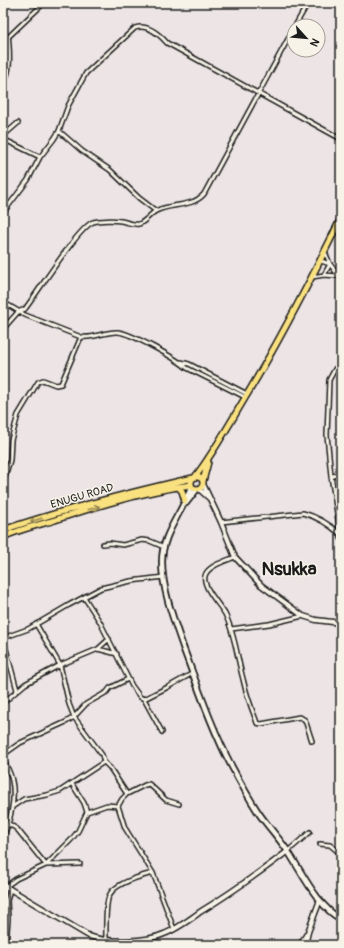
<svg xmlns="http://www.w3.org/2000/svg" width="344" height="948" viewBox="0 0 344 948" font-family="Pangolin,sans-serif">
  <style>
    .lines { fill: none; stroke-linecap: round; stroke-linejoin: round }
    .minor-casing { stroke: #1c1c1c; stroke-width: 6 }
    .tertiary-casing { stroke: #1c1c1c; stroke-width: 7 }
    .secondary-casing { stroke: #1c1c1c; stroke-width: 8 }
    .primary-casing { stroke: #1c1c1c; stroke-width: 8 }
    .minor { stroke: #f7f3e8; stroke-width: 3 }
    .tertiary { stroke: #f7f3e8; stroke-width: 4 }
    .secondary { stroke: #f7f3e8; stroke-width: 4.5 }
    .primary { stroke: #fae180; stroke-width: 5 }
    .oneway { stroke: #968853 }
    .labels { text-anchor: middle; dominant-baseline: central; stroke-width: 3; stroke-linejoin: round; paint-order: stroke }
    .street-label { font-size: 11px; fill: #1c1c1c; stroke: #f7f3e8 }
    .town-label { font-size: 19px; font-weight: bold; fill: #1c1c1c; stroke: #f7f3e8 }
  </style>
  <rect width="100%" height="100%" fill="#ede5e5"/>
  <filter id="ink" filterUnits="userSpaceOnUse"><feTurbulence type="fractalNoise" baseFrequency=".025" numOctaves="2"/><feDisplacementMap in="SourceGraphic" scale="8" xChannelSelector="R" yChannelSelector="G"/><feConvolveMatrix kernelMatrix="1 2 1 2 8 2 1 2 1" color-interpolation-filters="sRGB"/></filter>
  <g filter="url(#ink)">
    <g class="lines">
      <g class="minor-casing">
        <path id="minor" d="M295,26L308,3
          M3,42L44,3
          M59,131L82,151L110,170L139,198L156,211
          M3,136L18,123
          M3,139L40,157
          M3,213L28,180L40,157L54,139L59,131L68,106L86,73L135,28C147,24 159,34 167,43L341,139
          M325,252L330,264L341,279
          M321,261L330,264
          M324,275L330,264
          M312,277L324,275L338,276
          M3,302L25,315L81,337C94,339 105,331 118,332C131,333 177,359 187,368L245,397
          M3,329L18,312L25,309C38,292 78,228 93,222C100,220 114,220 121,221C127,222 132,225 139,224C145,222 150,214 156,211C171,203 192,208 204,194L294,28
          M181,362L189,364L247,394
          M341,363L335,369L329,380L327,435L331,476L341,538
          M331,477L341,473
          M3,486L6,473L10,460L11,440L18,415L38,382L43,380L56,385L61,384L81,337
          M221,522L303,513C318,517 329,524 340,534
          M103,544L110,543L123,545L142,540L150,541L164,547
          M235,557C226,561 207,566 205,576C202,587 220,605 225,614C235,634 237,657 243,679C246,693 251,707 256,720L257,723L261,724L300,717L305,720L312,741
          M84,597L100,622L132,686L140,697L144,699L168,687L193,673
          M231,629L269,624L303,616
          M3,638L28,629L69,605L101,588L131,581L164,577
          M3,638L17,690
          M98,649L117,654
          M144,699L162,732
          M3,703L25,684L60,665L98,649L109,639
          M3,755L20,743L66,722L74,717L69,704L60,665L36,624
          M3,758C6,765 11,774 12,781C16,798 10,822 3,837
          M127,794L145,785L149,784L166,800L179,804
          M118,806L125,828L153,873L174,929
          M12,807L24,799L47,795L60,791L104,762L102,755L74,717L86,704L107,692L110,688L128,679
          M87,812L107,805L118,806L122,799L127,794L110,768L104,762
          M9,824L17,829L46,865L80,864
          M320,844L330,845L341,854
          M288,851L310,832
          M5,887L16,879L46,865L71,840L78,831L87,812L84,803L72,784
          M106,940C106,929 105,906 109,896C114,883 141,876 153,873
          M6,945L8,919L7,901L10,889"/>
      </g>
      <g class="tertiary-casing">
        <path id="tertiary" d="M3,84C11,69 9,54 8,38
          M203,484L221,522L235,557L261,585L303,616L316,620L341,623
          M199,489L209,498
          M3,885L89,936C107,943 147,942 164,934C177,929 189,920 200,912C231,893 259,873 288,851
          M300,945L308,932L320,900
          M305,945L308,932"/>
      </g>
      <g class="secondary-casing">
        <path id="secondary" d="M192,487C188,494 185,502 181,509C172,526 162,541 162,562C162,589 174,621 183,647C198,687 212,729 232,767C240,782 249,798 258,812C268,827 281,840 291,856C303,875 320,909 341,919
          M186,503L197,489"/>
      </g>
      <g class="primary-casing">
        <path id="primary" d="M191 483a6 6 0 1 1 12 0a6 6 0 1 1-12 0Z
          M195,477C215,451 231,421 248,393C282,336 312,278 341,218
          M203,481L208,462
          M178,487L182,491L185,501
          M3,530C65,509 128,493 193,478
          M3,537C20,529 38,525 55,520C99,505 145,491 191,485"/>
      </g>
      <use href="#minor" class="minor"/>
      <use href="#tertiary" class="tertiary"/>
      <use href="#secondary" class="secondary"/>
      <use href="#primary" class="primary"/>
    </g>
    <defs><path id="oneway-shaft" d="M-6 0H5M1.5-3L5.5 0L1.5 3" fill="none" stroke-width="1.6" stroke-linecap="round" stroke-linejoin="round"/></defs>
    <g class="oneway">
      <use href="#oneway-shaft" transform="translate(94 508) rotate(-15)"/>
      <use href="#oneway-shaft" transform="translate(36 520) rotate(162)"/>
    </g>
  </g>
  <g class="labels">
    <g class="street-label">
      <text transform="translate(82 496) rotate(-16)">ENUGU ROAD</text>
    </g>
    <g class="town-label">
      <text x="289" y="569">Nsukka</text>
    </g>
  </g>
  <rect width="344" height="948" fill="none" stroke="#f7f3e8" stroke-width="16"/>
  <rect x="8" y="8" width="328" height="932" fill="none" stroke="#1c1c1c" stroke-width="1.5" filter="url(#ink)"/>
  <g transform="translate(306 38) rotate(117)"><circle r="19" fill="#f7f3e8" stroke="#9f9d96"/>
  <path d="M0-3L7 15L0 10L-7 15Z" fill="#1c1c1c"/>
  <text y="-6" font-size="11" font-weight="bold" text-anchor="middle" fill="#1c1c1c">N</text>
  </g>
</svg>
